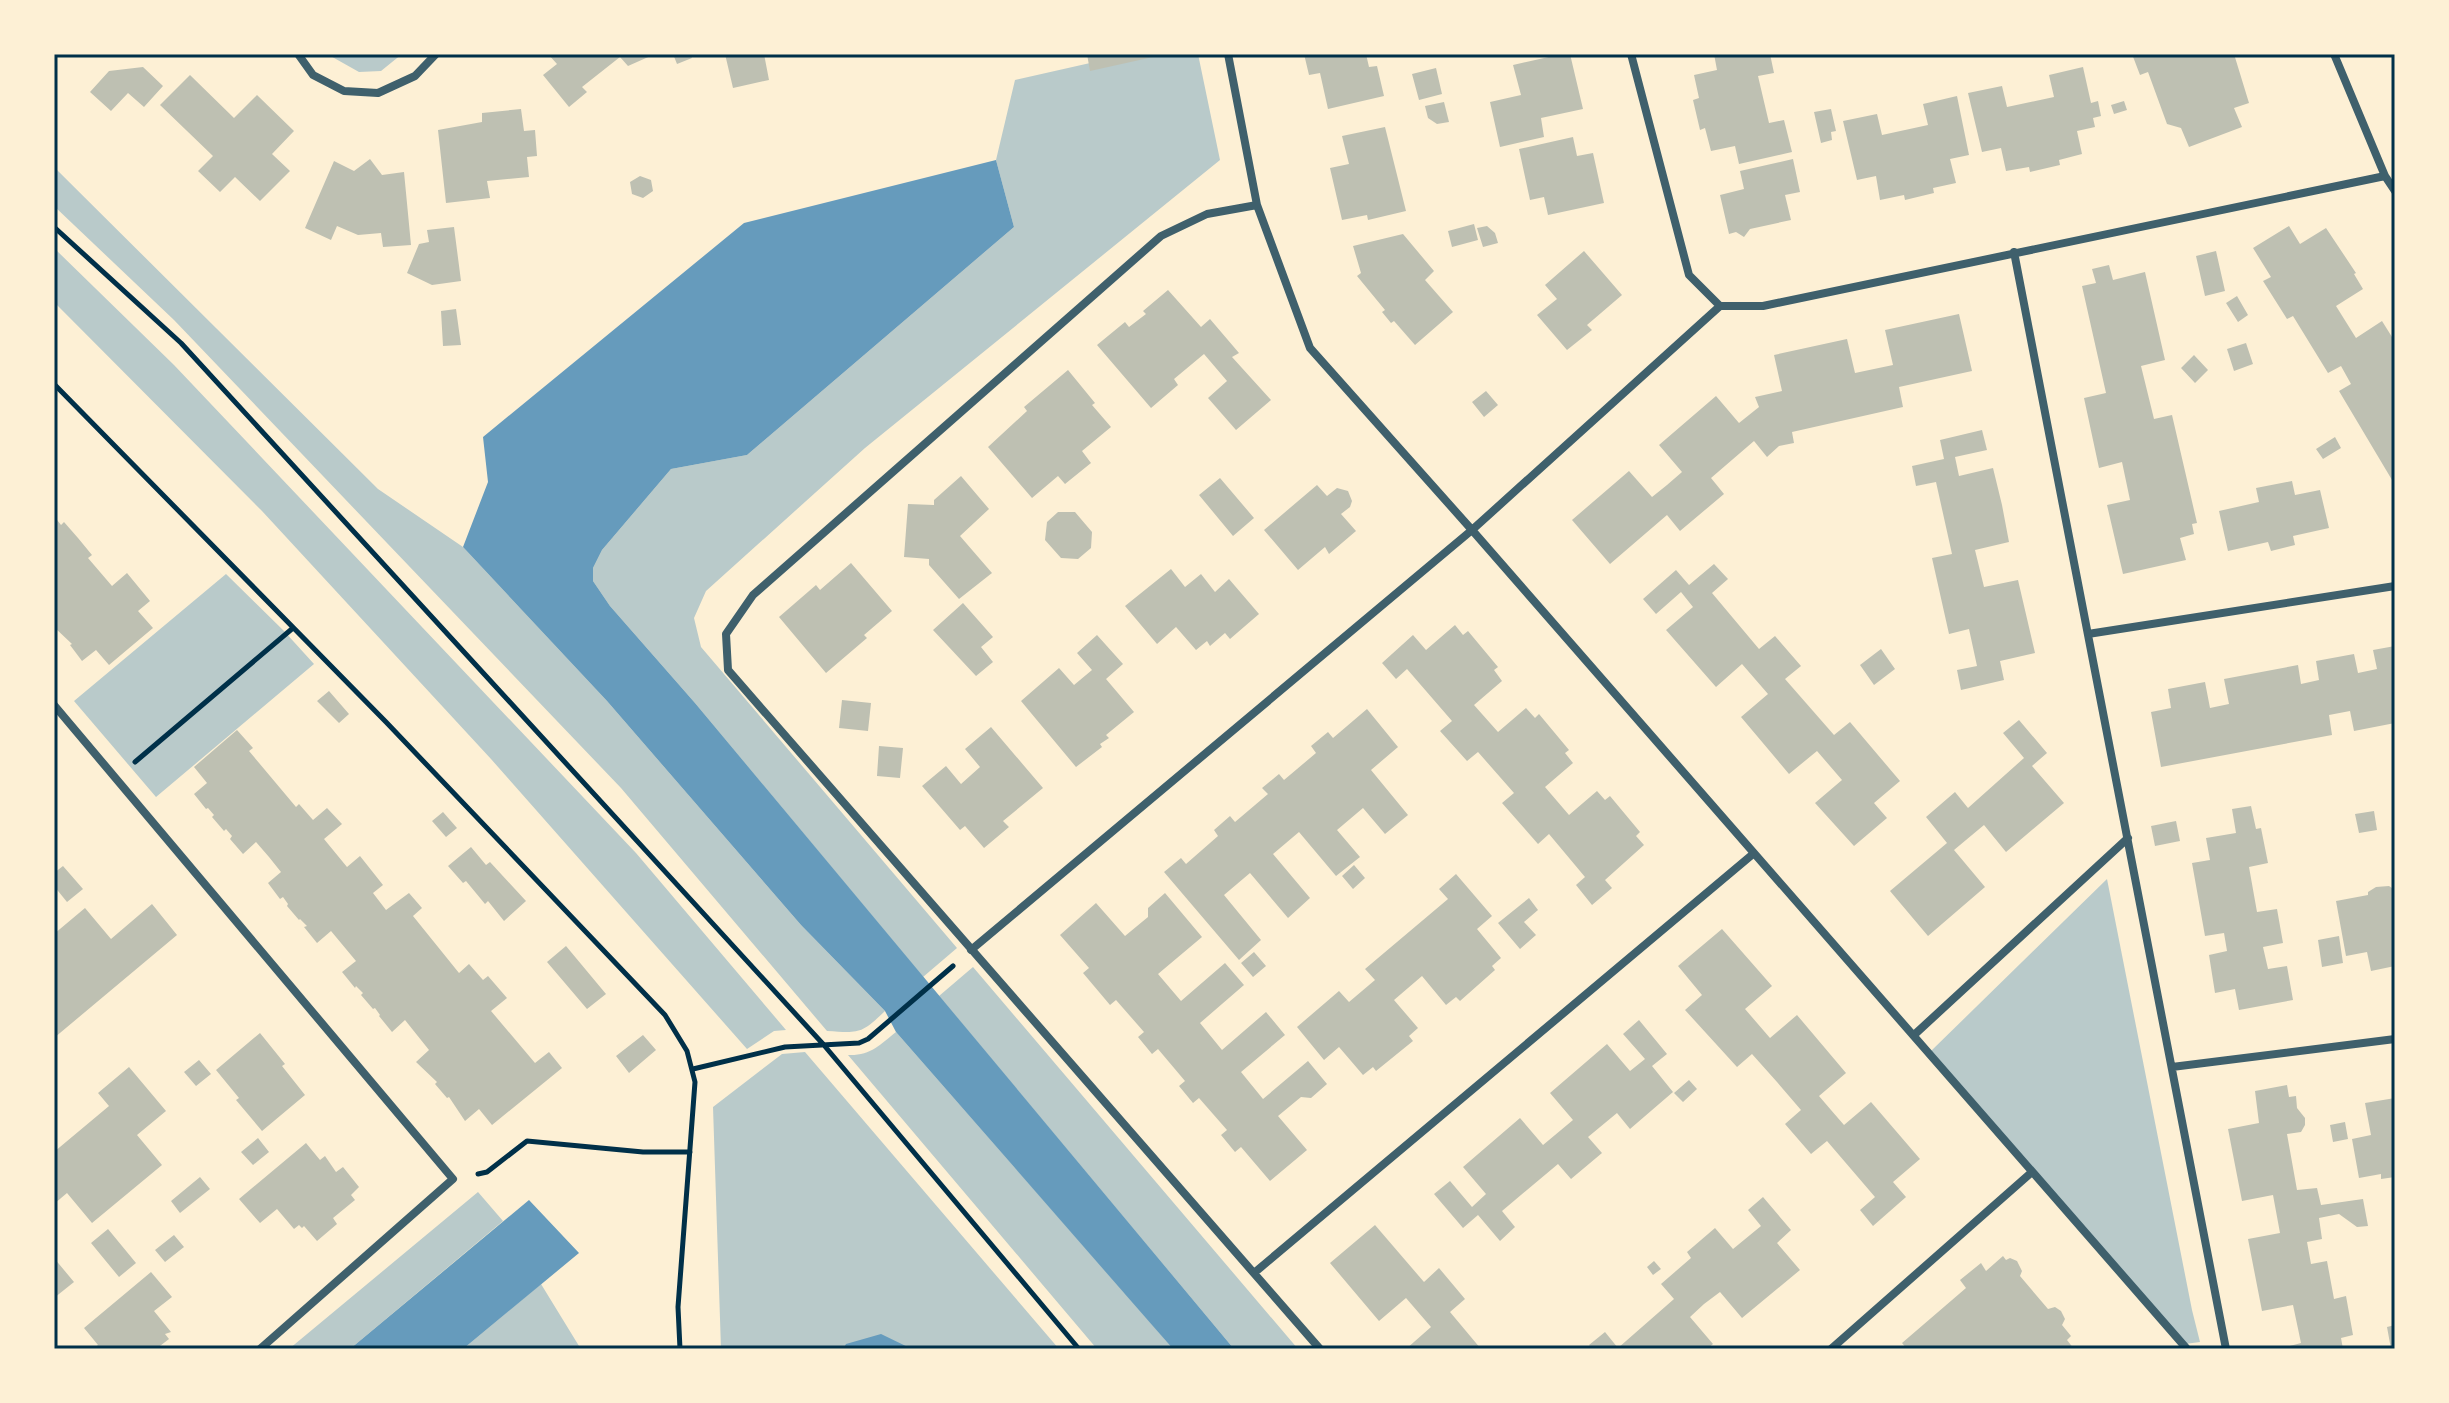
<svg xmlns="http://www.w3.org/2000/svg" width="2449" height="1403" viewBox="0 0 2449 1403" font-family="'Source Serif 4',serif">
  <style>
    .green { fill: #b9caca }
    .water { fill: #669bbc }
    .building { fill: #bec0b2 }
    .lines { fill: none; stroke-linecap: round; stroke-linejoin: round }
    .path { stroke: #003049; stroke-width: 5 }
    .minor { stroke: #3f606c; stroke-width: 8 }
    .neatline { fill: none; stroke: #003049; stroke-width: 3 }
  </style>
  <rect width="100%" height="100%" fill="#fdf0d5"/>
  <path class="green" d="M327,54H402L381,71L359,72Z
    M1130,54H1198L1220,160L865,448L706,591L694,618L701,647L957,948L923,977L695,703L610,606L593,581V568L602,550L671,469L747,455L1014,227L996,160L1015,80Z
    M54,167L378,489L463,547L607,701L801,925L885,1011C861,1034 860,1033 827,1031L621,788L174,320L54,206Z
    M54,248L174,365L636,853L786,1030L774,1031L747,1049L491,759L262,511L54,302Z
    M226,574L284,631L314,664L156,797L74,701Z
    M2107,879L2192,1310L2200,1342L2185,1344L1931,1051Z
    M973,967L1298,1349H1234L939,996Z
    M896,1032L1138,1308L1173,1349H1097L848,1055C870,1056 880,1045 896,1032Z
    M805,1052L1059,1349H912L909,1346L847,1344L843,1349H721L713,1107L782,1054Z
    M478,1192L503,1221L350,1349H289Z
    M541,1284L579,1346L564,1349H463Z"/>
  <path class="water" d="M996,160L1014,227L747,455L671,469L602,550L593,568V581L610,606L695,703L1234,1349H1173L896,1032L885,1011L801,925L607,701L463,547L488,482L483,437L744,223Z
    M529,1200L579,1253L463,1349H350Z
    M881,1334L912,1349H843L846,1344Z"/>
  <path class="building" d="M548,54H655L628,66L620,57L582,87L587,92L569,107L543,75L557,64Z
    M673,54H690L692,58L677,64Z
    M725,54H764L769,80L733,88Z
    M1087,54H1162V55L1090,71Z
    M1304,54H1366L1369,67L1377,66L1384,96L1328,109L1320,73L1309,75Z
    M1562,54H1570L1583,109L1541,118L1544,137L1500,147L1490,102L1521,95L1513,65Z
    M1714,54H1770L1774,73L1758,76L1769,123L1784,120L1792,152L1739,164L1735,146L1711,151L1705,128L1700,130L1693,100L1699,98L1694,75L1717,70Z
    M2132,54H2234L2249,103L2234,108L2242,127L2189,147L2181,128L2167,124L2148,72L2140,75Z
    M143,67L163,86L144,107L128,93L111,111L90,92L109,71Z
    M2083,67L2091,103L2098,101L2101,116L2093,118L2095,127L2077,131L2082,154L2059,160L2060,165L2030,172L2029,167L2006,171L2001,148L1982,152L1968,93L2002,86L2007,107L2054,97L2049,75Z
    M1436,68L1442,94L1419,100L1412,74Z
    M190,75L234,118L257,95L294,131L272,154L290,171L260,201L235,177L220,192L198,171L213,156L160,105Z
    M1957,96L1969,155L1950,159L1956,183L1933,188L1934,193L1905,200L1904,195L1880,200L1876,176L1857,180L1843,121L1877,114L1882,135L1928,125L1923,104Z
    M2124,101L2127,110L2114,114L2111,105Z
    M1444,102L1449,122L1437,124L1428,118L1425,106Z
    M521,109L524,131L535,130L537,156L527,157L529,177L487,181L490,198L446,203L438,130L482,122V113Z
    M1831,109L1836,131L1831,132L1832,140L1821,143L1814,112Z
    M1385,127L1406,211L1368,220L1367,215L1342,220L1330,168L1349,164L1342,136Z
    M1573,137L1577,156L1593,153L1604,203L1548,215L1544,197L1530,200L1519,149Z
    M370,159L382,175L404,172L411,245L383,247L381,233L358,235L337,226L331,240L305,228L334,161L354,171Z
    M1793,159L1800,192L1785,195L1791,220L1750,229L1744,237L1736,232L1729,234L1720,195L1744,189L1740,171Z
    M640,176L651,180L653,191L643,198L632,194L630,182Z
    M1474,224L1478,240L1452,247L1448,231Z
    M1487,226L1495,233L1498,243L1483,247L1477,228Z
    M2289,226L2300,244L2326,228L2356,273L2354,274L2363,289L2336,306L2356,338L2382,321L2392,337L2395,338V485L2339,391L2351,384L2341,366L2328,373L2293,316L2287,319L2263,281L2271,277L2253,248Z
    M454,227L461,281L432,285L407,273L419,244L429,242L427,230Z
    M1403,234L1434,271L1425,280L1453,312L1415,345L1394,321L1391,323L1382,312L1385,310L1357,276L1361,273L1353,246Z
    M1584,251L1622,295L1587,325L1592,330L1567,350L1537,315L1557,299L1545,285Z
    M2216,251L2225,291L2205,296L2196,256Z
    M2109,265L2113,280L2145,272L2165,360L2141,366L2154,419L2172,415L2197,523L2192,524L2194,534L2180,538L2186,560L2123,574L2107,505L2130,500L2122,462L2099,468L2084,398L2106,393L2082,286L2096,283L2092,269Z
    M1168,290L1201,327L1210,319L1239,353L1232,357L1271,400L1236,430L1208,398L1227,381L1204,354L1174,379L1178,385L1151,408L1097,345L1125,322L1129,327L1146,314L1143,311Z
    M2237,296L2248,315L2238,322L2226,303Z
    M456,309L461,345L443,346L441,311Z
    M1959,314L1972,371L1899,387L1903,407L1792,432L1794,443L1779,446L1767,457L1754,441L1711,478L1724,494L1680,531L1667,515L1610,564L1572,520L1629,471L1652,497L1667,485L1682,472L1659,445L1716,396L1739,423L1759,407L1755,397L1782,391L1774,355L1847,339L1855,373L1893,365L1885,330Z
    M2246,343L2253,364L2234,371L2227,349Z
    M2194,355L2208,370L2195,383L2181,368Z
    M1068,370L1095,403L1092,405L1111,427L1082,451L1091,463L1065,484L1058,476L1032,498L988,447L1027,411L1024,407Z
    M1486,391L1498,405L1484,417L1472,402Z
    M1982,430L1987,450L1955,457L1959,476L1993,468L2002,505L2009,542L1975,550L1984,587L2018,580L2035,653L2000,661L2004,680L1961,690L1957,670L1977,666L1969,629L1949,634L1932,558L1952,554L1936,482L1916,486L1912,466L1944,459L1940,440Z
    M2335,437L2341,448L2323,459L2316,449Z
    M961,476L989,509L960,536L992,573L959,599L929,565V559L904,557L908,504L934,505V500Z
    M1220,478L1254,518L1233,536L1199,495Z
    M2292,481L2295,495L2320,490L2329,528L2293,536L2295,545L2271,551L2268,542L2228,551L2219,511L2259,502L2256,488Z
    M1317,485L1327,496L1337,488L1348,491L1352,501L1350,507L1341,514L1356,531L1329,554L1325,547L1298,570L1264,530Z
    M1058,512H1075L1092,532L1091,548L1078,559L1061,558L1045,540L1047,522Z
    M54,516L61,525L64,522L78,538L92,555L88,558L112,586L127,573L150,601L138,611L153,628L109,665L96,650L82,661L70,645L72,644L54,627Z
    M851,563L892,611L864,635L867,638L826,673L779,617L816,585L820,590Z
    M1714,564L1728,579L1712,593L1759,649L1775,636L1801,666L1785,679L1834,735L1850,722L1900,781L1874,803L1887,818L1854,846L1815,803L1842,780L1817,751L1789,774L1741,717L1768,694L1742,664L1716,687L1666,630L1693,607L1681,592L1656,614L1643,599L1676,570L1689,585Z
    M1171,569L1185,587L1201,574L1215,592L1229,579L1259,614L1230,639L1225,633L1210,646L1207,641L1196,650L1176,627L1157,644L1125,606Z
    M963,603L993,637L981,647L993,662L976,676L933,630Z
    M1455,625L1463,635L1468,631L1498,667L1494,670L1502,681L1474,705L1498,732L1526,708L1535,718L1539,714L1569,750L1565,753L1573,763L1545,787L1569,815L1597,791L1605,800L1610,796L1640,832L1636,836L1644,845L1605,880L1612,888L1592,905L1576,885L1585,877L1549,834L1538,844L1502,803L1514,793L1478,752L1467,761L1440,731L1452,721L1407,669L1396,679L1382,663L1413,635L1426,650Z
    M1097,635L1123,664L1106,679L1134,712L1106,735L1109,738L1100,744L1102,747L1076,767L1021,701L1059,668L1074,685L1092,670L1077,653Z
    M2395,646V723L2354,731L2350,711L2329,715L2332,735L2161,767L2151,712L2171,708L2168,689L2205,682L2210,708L2229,704L2224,679L2298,665L2301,684L2319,680L2316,661L2354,654L2358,673L2377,669L2373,650Z
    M1881,649L1895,669L1874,685L1860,665Z
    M329,691L349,714L339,723L317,701Z
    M842,700L871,703L868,731L839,728Z
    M1367,709L1398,747L1371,770L1408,815L1385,834L1363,808L1337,830L1360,857L1336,876L1299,832L1273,854L1310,898L1288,918L1250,873L1224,895L1261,940L1239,960L1164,872L1181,858L1186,864L1218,836L1214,830L1230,816L1235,822L1268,794L1262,788L1279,774L1284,780L1316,753L1311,746L1328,732L1333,738Z
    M2019,720L2047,753L2032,766L2064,803L2006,852L1984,825L1954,850L1985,887L1928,936L1890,891L1947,843L1926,817L1955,792L1968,808L2024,758L2003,733Z
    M991,727L1043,788L1003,821L1009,827L984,848L965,826L960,830L922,786L946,766L961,784L980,767L965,749Z
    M237,730L253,748L249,751L296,807L299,804L313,820L327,808L342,824L324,839L347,867L360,856L383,885L373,893L386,910L409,893L422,908L413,916L459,973L469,964L483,980L488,976L507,998L491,1011L535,1063L549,1052L562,1068L492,1125L479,1109L465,1121L449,1097L447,1098L435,1084L437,1082L416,1062L429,1050L405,1020L392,1032L379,1016L380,1015L375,1008L373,1009L361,995L363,993L356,986L355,988L342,972L356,961L331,931L317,943L304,927L307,926L300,919L299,920L287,906L288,904L283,897L280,899L268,883L281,872L269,857L256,842L243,854L230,839L232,836L226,829L224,831L212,817L214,815L208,808L206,809L194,794L207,783L194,767Z
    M879,746L903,748L900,778L877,776Z
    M2251,806L2256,829L2261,828L2268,863L2249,867L2257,912L2277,909L2283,943L2263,947L2268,969L2287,966L2293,1000L2239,1010L2235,989L2215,993L2209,955L2227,951L2224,933L2205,936L2192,863L2210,860L2206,838L2236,833L2232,809Z
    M2374,811L2377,830L2359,833L2355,814Z
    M443,812L457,828L446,837L432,821Z
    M2176,821L2180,841L2155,846L2151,826Z
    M471,847L486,865L490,862L526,901L504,921L488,901L485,904L466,881L463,883L448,866Z
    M1354,865L1365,878L1353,889L1342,876Z
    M63,866L83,889L67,902L54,886V873Z
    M1456,874L1492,916L1477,929L1501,958L1492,966L1495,970L1460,1001L1456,997L1446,1005L1422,976L1394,1000L1418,1028L1409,1036L1413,1041L1376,1071L1373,1067L1363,1075L1339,1047L1324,1060L1297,1027L1339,991L1349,1002L1375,980L1365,969L1448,899L1439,889Z
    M2389,886L2395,890V966L2371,971L2367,952L2346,956L2336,901L2368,895V892L2376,887Z
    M1165,893L1202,937L1158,974L1181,1001L1225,963L1244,985L1200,1023L1222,1050L1266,1012L1285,1035L1241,1072L1263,1099L1308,1061L1327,1084L1311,1098L1301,1097L1278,1116L1307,1150L1270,1181L1241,1147L1235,1152L1221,1135L1227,1130L1199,1098L1193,1103L1179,1086L1185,1081L1158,1049L1152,1054L1138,1037L1144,1032L1116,1000L1110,1005L1083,973L1089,968L1060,935L1096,903L1125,936L1148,917V908Z
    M1529,898L1538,910L1524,922L1536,935L1520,949L1498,923Z
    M152,904L177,935L54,1038V934L85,908L111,939Z
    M1722,929L1772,986L1745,1009L1770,1038L1797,1015L1846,1073L1819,1096L1831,1110L1844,1125L1871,1102L1920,1159L1893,1182L1906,1197L1873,1226L1860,1210L1875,1197L1827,1141L1811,1154L1785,1124L1801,1110L1777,1082L1752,1054L1737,1067L1685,1010L1702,995L1678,966Z
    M2339,936L2343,963L2322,967L2318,940Z
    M566,946L606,994L587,1009L547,962Z
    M1254,952L1266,966L1253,977L1241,963Z
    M1639,1020L1667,1054L1652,1066L1673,1092L1630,1129L1617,1113L1588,1137L1602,1153L1571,1179L1558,1164L1502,1211L1515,1227L1500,1241L1478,1215L1463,1228L1434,1194L1450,1181L1472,1207L1486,1194L1463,1167L1520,1118L1543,1145L1573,1120L1550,1093L1607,1044L1630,1071L1645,1059L1623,1034Z
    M260,1033L285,1064L282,1066L305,1095L262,1131L236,1100L239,1098L216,1070Z
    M643,1035L656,1050L629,1073L616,1056Z
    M199,1060L211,1074L196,1086L184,1072Z
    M129,1067L166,1111L137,1135L162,1165L92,1223L67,1193L54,1204V1152L109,1106L98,1093Z
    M1689,1080L1697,1089L1683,1102L1674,1093Z
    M2287,1085L2289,1097L2296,1096L2297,1108L2305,1118V1125L2301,1132L2287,1134L2297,1190L2317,1188L2321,1205L2363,1199L2368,1226L2357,1227L2339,1214L2319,1218L2322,1239L2307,1242L2311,1264L2327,1261L2334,1299L2346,1296L2353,1335L2341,1338L2343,1349H2279L2301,1343L2293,1305L2262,1311L2248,1239L2280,1233L2273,1195L2242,1201L2228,1129L2259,1123L2255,1091Z
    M2395,1098V1177L2381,1179V1174L2359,1178L2352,1139L2371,1135L2365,1103Z
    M2345,1122L2348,1139L2333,1142L2330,1125Z
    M258,1138L269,1152L253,1165L241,1152Z
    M306,1143L320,1160L325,1156L336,1172L343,1167L359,1187L351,1195L355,1200L333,1218L337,1224L317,1241L304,1226L302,1228L299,1225L294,1229L277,1209L260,1223L239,1199Z
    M200,1177L210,1189L180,1213L171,1201Z
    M1763,1197L1791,1230L1777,1243L1800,1270L1742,1318L1720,1292L1704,1304L1690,1317L1713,1344L1707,1349H1592L1589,1345L1605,1332L1618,1348L1674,1299L1661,1284L1691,1258L1687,1252L1715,1228L1733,1249L1761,1226L1748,1210Z
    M1375,1225L1424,1282L1439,1268L1465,1299L1450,1312L1481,1349H1406L1431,1327L1406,1298L1379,1321L1330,1263Z
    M108,1229L136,1263L119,1277L91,1243Z
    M174,1235L184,1247L165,1262L155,1250Z
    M2003,1256L2006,1260L2010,1258L2017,1261L2022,1271L2020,1276L2048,1309L2055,1307L2061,1311L2065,1319L2062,1325L2071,1336L2067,1340L2074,1349H1951L1949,1347L1947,1349H1907L1902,1343L1966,1288L1960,1280L1981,1263L1986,1271Z
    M54,1258L74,1282L54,1298Z
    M1654,1261L1661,1269L1653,1275L1647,1267Z
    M151,1272L172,1297L154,1311L171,1332L165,1334L169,1339L156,1349H93L98,1345L84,1328Z
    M2395,1325V1349H2391L2387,1327Z"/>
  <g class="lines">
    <path class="path" d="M54,227L181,343L823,1044L1079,1349
      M54,384L386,722L665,1015L687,1051L695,1082L678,1307L680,1349
      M135,762L293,628
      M693,1069L785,1047L859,1043L868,1039L953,966
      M478,1174L487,1172L527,1141L643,1152H690"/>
    <path class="minor" d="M298,54L313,75L344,91L378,93L415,76L436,54
      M1228,54L1257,205L1310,348L1472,530L2187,1349
      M1631,54L1689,275L1720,306H1763L2385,176
      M2334,54L2385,176L2395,191
      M1257,205L1207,214L1161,236L753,595L726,634L728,670L1320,1349
      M2014,252L2226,1349
      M2088,634L2395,586
      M54,705L453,1179L260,1349
      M971,950L1472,530L1720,306
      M1914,1035L2128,838
      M2172,1067L2395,1039
      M1254,1273L1753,854
      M1831,1349L2032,1172"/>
  </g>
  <rect width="2449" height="1403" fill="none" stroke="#fdf0d5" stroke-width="112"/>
  <rect x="56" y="56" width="2337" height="1291" class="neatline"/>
</svg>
